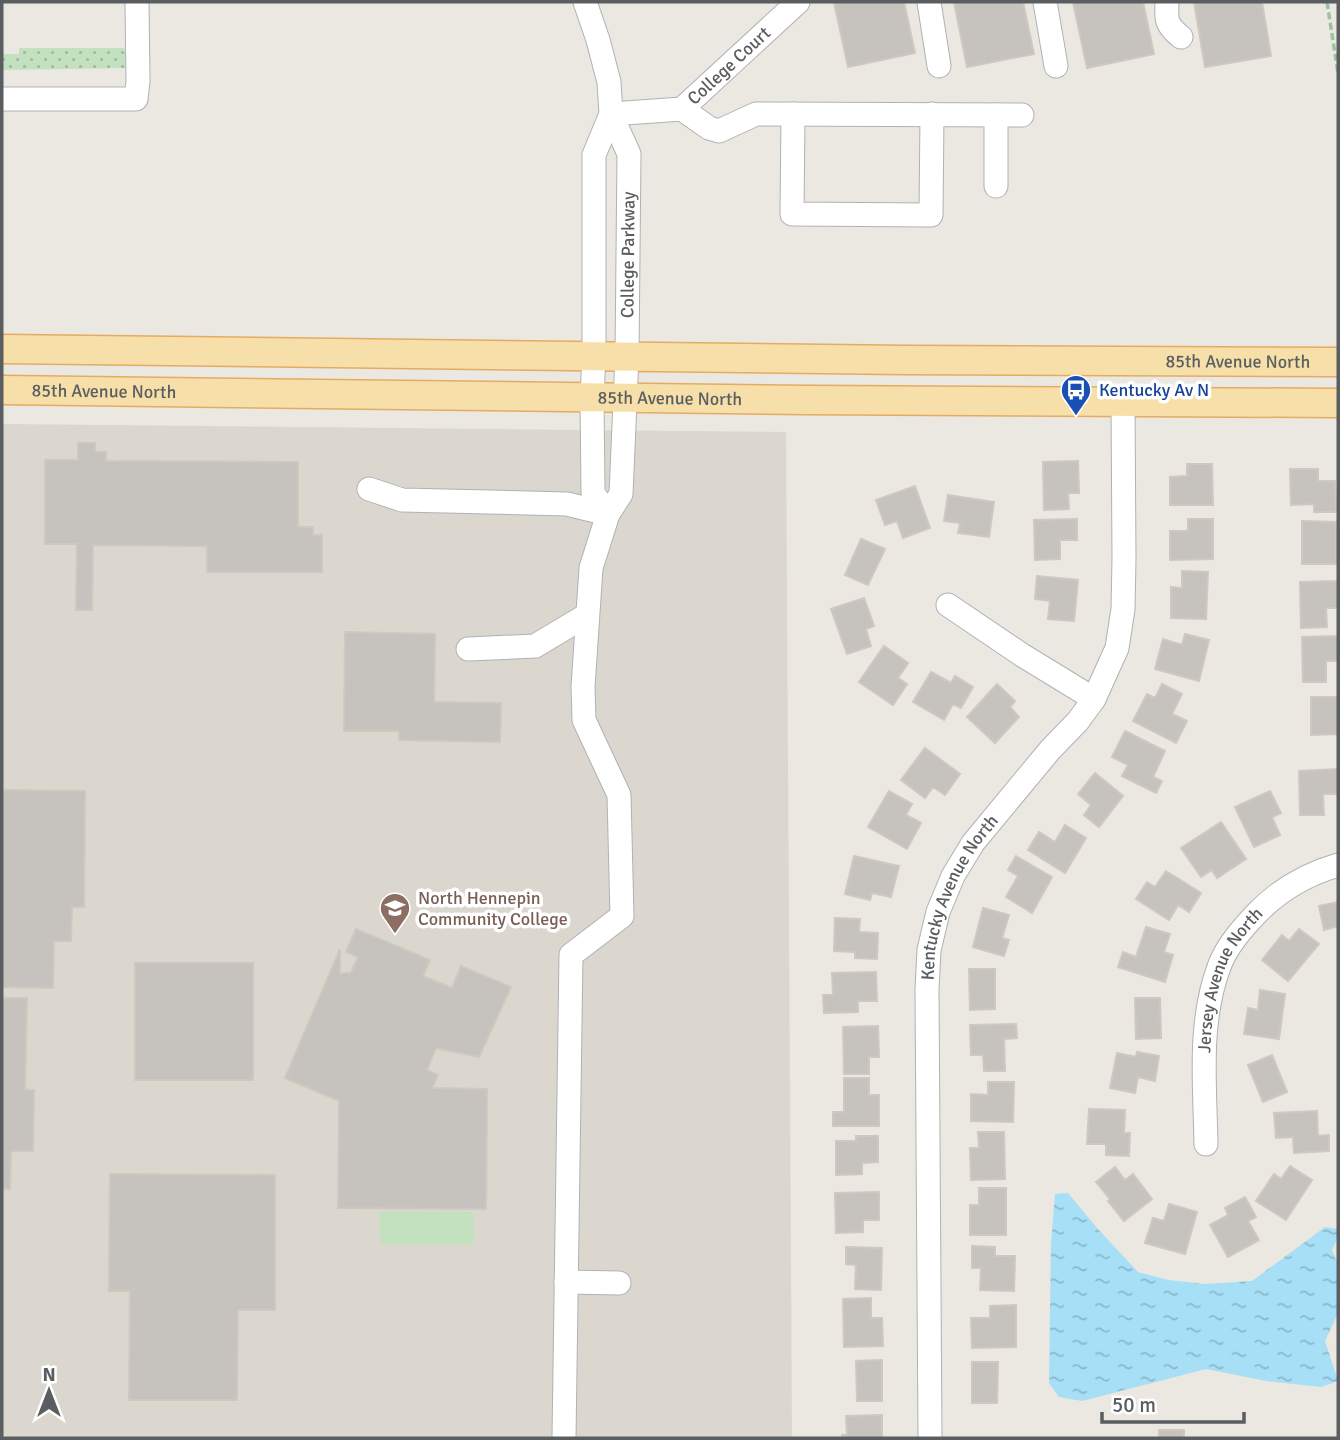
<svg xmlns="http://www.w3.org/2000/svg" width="1340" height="1440" viewBox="0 0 1340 1440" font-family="Signika,sans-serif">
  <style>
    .education { fill: #dbd7cf }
    .grass { fill: url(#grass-dots) }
    .park { fill: #c4e1bf }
    .water { fill: url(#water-ripples) }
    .building { fill: #c6c2be; stroke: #cfc8c0; stroke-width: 2 }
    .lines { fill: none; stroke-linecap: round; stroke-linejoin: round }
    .minor-casing { stroke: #afb2b5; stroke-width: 25 }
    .major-casing { stroke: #e3ac62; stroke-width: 31 }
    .path { stroke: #9bc3a0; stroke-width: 3.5; stroke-dasharray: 7 3.5; stroke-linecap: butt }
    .minor { stroke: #fff; stroke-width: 23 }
    .major { stroke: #f7dfaa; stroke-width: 28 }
    .labels { text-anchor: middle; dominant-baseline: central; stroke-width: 7; stroke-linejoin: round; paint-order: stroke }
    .street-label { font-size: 18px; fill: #5a5e60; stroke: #fff }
    .transit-label { font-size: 18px; fill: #164399; stroke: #fff; text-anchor: start }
    .education-label { font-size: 18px; fill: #785e54; stroke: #fff; text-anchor: start }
  </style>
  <defs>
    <pattern id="grass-dots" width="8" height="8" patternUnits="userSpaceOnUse" patternTransform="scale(1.75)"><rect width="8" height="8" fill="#c4e1bf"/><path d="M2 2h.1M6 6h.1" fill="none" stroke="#a2ba9f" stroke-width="1.8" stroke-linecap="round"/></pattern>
    <pattern id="water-ripples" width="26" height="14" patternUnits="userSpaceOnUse" patternTransform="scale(1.75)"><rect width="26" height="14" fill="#a6dff6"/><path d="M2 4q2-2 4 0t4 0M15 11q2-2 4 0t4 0" fill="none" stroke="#8ab8cb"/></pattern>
  </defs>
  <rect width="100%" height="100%" fill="#ebe7e1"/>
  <path class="education" d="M2,424L786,432L792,1438H2Z"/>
  <path class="grass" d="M19,48H124L126,54V68L2,70V54H19Z"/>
  <path class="park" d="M380,1212H474L473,1245L380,1244Z"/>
  <path class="water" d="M1068,1193L1097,1228L1138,1272L1168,1280L1205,1284L1252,1281L1325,1227L1338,1229V1237L1332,1250L1338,1264V1313L1325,1341L1338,1381L1321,1387L1266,1381L1206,1369L1082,1401L1059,1397L1049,1383L1051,1244L1055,1194Z"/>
  <path class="building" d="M834,2H904L915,53L848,67Z
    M954,2H1023L1034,54L967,67Z
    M1073,2H1143L1154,54L1087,68Z
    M1194,2H1262L1271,56L1205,67Z
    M78,443H95V452H106V461L298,462V527H313V535H322V572H207V546L93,545L92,610H76L77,544H45V460H78Z
    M1078,461L1079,493H1068L1069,509L1044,510L1043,462Z
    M1187,464H1212L1213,505H1170V477L1187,476Z
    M1290,469H1318V481H1335L1336,512H1314V504L1291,505Z
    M915,486L930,528L903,538L897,521L885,525L876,500Z
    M948,495L994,502L989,537L958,533L960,523L944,521Z
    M1077,519V540H1060V559L1035,560L1034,520Z
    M1188,519H1213V559L1170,560V531H1188Z
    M1302,521L1336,522V564H1302Z
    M861,539L885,549L868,585L845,575Z
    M1182,571L1208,572L1206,619L1171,618V587L1182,588Z
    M1037,576L1078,580L1074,621L1048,619L1050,601L1035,599Z
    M1337,581L1338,608H1326L1327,627L1301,628L1300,582Z
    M864,598L874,626L866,629L871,646L847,654L831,609Z
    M345,632L435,634L434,702L501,703L500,742L399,740V731H344Z
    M1185,634L1209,640L1199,681L1155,669L1163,639L1182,645Z
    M1338,636V661H1326V682H1303L1302,637Z
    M884,646L908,663L898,678L907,684L893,705L859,682Z
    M931,672L951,683L955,676L973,687L961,708L953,704L944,720L913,702Z
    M997,684L1015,701L1010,707L1019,717L995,743L967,717Z
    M1162,684L1182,694L1172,714L1187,721L1176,743L1133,721L1147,694L1155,698Z
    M1311,697H1338V734L1311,735Z
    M1125,731L1165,751L1153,777L1162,781L1156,793L1122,776L1128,765L1112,757Z
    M925,748L960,774L945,795L933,787L925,798L901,780Z
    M1338,769V794H1323L1324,815H1300L1299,771Z
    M1095,773L1123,796L1099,827L1084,815L1091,805L1078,794Z
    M2,790L85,791L84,907H72L71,941H54L53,988L2,987Z
    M889,791L912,804L906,815L921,823L907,849L868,827Z
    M1270,791L1281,813L1272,817L1280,835L1254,847L1235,807Z
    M1221,822L1246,859L1217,878L1212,870L1201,877L1181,848Z
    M1065,825L1086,838L1065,873L1028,850L1039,832L1055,842Z
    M854,856L899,866L891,897L872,893L870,900L845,894Z
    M1016,856L1052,877L1032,913L1006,897L1018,876L1008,870Z
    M1166,871L1201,893L1189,912L1178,905L1169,920L1136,899L1147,882L1155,887Z
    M1338,902V926L1324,930L1319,906Z
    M983,908L1009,915L1002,938L1009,940L1004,956L973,947Z
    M835,918L860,919L859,932L878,933L877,959L855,958V952L834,951Z
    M1146,927L1170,934L1164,952L1173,955L1165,982L1118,967L1123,952L1136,957Z
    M356,929L430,960L423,976L452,988L461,966L511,987L479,1057L436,1048L427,1070L438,1075L432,1088L487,1089L486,1209L338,1208L339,1101L285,1078L340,949V973H351L358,957L346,952Z
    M1299,929L1319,944L1288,981L1262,960L1282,935L1289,941Z
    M135,963H253V1080H135Z
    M969,969H995V1009L970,1010Z
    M876,972L877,1001H858V1012L824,1013L823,995H833L832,973Z
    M1260,990L1285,994L1279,1039L1244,1034L1248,1008L1258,1010Z
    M2,998H27L25,1090H34L33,1151H11L10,1189H2Z
    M1135,998H1160L1161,1038L1136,1039Z
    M1016,1024L1017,1038L1004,1039L1005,1071H984L983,1055H971L970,1025Z
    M878,1026L879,1057H869V1074H844L843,1027Z
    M1137,1052L1159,1056L1155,1081L1138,1077L1135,1093L1110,1088L1117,1053L1136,1057Z
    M1272,1055L1287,1092L1263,1102L1248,1065Z
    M844,1078H869V1095H879V1126H833V1112H844Z
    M988,1082H1014L1013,1122L971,1121V1094L988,1095Z
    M1089,1109L1125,1110L1124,1133H1130L1129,1156L1106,1155V1144H1087Z
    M1317,1111L1318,1136L1329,1135V1151L1294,1153L1293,1137L1276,1138L1274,1113Z
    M978,1132H1004L1005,1179L971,1180L970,1148H979Z
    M856,1136H878V1162L862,1163V1174L836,1175V1141H856Z
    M1290,1166L1312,1180L1286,1220L1256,1201L1274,1174L1281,1179Z
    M1115,1167L1125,1180L1133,1174L1152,1199L1124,1221L1108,1201L1110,1199L1096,1182Z
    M110,1174L275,1175V1310H238L237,1400H129L130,1291H109Z
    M979,1188H1006V1235H970V1205H979Z
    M879,1192V1220H863V1232L836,1233L835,1193Z
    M1245,1197L1256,1217L1248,1221L1259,1240L1228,1257L1210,1225L1228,1215L1225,1208Z
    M1169,1204L1197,1212L1185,1254L1145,1243L1153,1218L1164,1221Z
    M972,1246L995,1247V1256H1015L1014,1291L980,1290L981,1268H972Z
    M846,1247L882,1248L881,1290L855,1289L856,1265L846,1264Z
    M871,1298V1318H882L883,1346L844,1347L843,1299Z
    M1016,1305V1347L972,1348L971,1318H990V1306Z
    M882,1360V1401H857L856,1361Z
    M972,1362H998L997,1403H972Z
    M882,1415V1438H842V1435H847L846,1416Z
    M1159,1430H1184V1438H1159Z"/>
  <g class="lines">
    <g class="minor-casing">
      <g id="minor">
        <path d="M929,2L939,66"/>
        <path d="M1045,2L1056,66"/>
        <path d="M1167,2C1166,20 1166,25 1181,37"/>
        <path d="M2,99H136L138,81L137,2"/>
        <path d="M682,109L709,128L719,131L756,114L1022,115"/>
        <path id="s1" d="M611,114L682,109L798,2"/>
        <path d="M793,114L792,214L931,215L932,114"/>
        <path d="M996,186V115"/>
        <path d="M369,489L402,500L567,504L608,514"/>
        <path d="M608,514L593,493L592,398L594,356V155L611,114"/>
        <path d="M948,605L1022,655L1094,699"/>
        <path d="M468,649L535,646L587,615"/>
        <path id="s2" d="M1206,1144C1205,1086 1198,1023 1219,967C1226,947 1241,930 1256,914C1278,891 1307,874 1338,865"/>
        <path d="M566,1282L619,1283"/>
        <path id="s3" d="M564,1438L571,955L622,916L619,795L584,720L583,687L591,568L608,514L621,494L627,356L629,154L611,114L609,82L598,40L585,2"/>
        <path id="s4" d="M930,1438L927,989L929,950L938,912L953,876L973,843L1050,750L1078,721L1094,699L1117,648L1123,609L1124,559L1123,402"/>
      </g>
    </g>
    <g class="major-casing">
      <g id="major">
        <path id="s5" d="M2,349L905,360L1338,362"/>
        <path id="s6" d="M2,390L808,400L1338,403"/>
      </g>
    </g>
    <path class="path" d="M1327,2L1338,73"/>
    <use href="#minor" class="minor"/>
    <use href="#major" class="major"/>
  </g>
  <defs>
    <g id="bus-pin" transform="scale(1.575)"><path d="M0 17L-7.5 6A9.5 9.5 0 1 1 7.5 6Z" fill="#1a4fb4" stroke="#fff"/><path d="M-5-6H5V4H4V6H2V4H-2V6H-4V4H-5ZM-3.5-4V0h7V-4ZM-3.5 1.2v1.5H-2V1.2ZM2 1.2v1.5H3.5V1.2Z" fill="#fff"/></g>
    <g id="university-pin" transform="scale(1.575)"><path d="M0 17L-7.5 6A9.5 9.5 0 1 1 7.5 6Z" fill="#8d6e63" stroke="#fff"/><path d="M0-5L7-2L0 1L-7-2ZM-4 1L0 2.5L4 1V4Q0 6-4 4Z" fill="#fff"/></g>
  </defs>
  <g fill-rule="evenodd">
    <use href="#bus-pin" x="1076" y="390"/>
    <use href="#university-pin" x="395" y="908"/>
  </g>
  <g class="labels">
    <g class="street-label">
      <text stroke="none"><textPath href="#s1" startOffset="135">College Court</textPath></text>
      <text stroke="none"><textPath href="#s3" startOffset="1223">College Parkway</textPath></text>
      <text stroke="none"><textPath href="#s5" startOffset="1236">85th Avenue North</textPath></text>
      <text stroke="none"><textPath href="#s6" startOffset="102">85th Avenue North</textPath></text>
      <text stroke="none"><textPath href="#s6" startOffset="668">85th Avenue North</textPath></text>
      <text stroke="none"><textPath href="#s4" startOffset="548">Kentucky Avenue North</textPath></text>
      <text stroke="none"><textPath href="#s2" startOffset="170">Jersey Avenue North</textPath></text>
    </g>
    <g class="transit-label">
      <text x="1099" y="390">Kentucky Av N</text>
    </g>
    <g class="education-label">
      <text x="418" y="898">North Hennepin<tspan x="418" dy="21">Community College</tspan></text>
    </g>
  </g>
  <rect width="1340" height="1440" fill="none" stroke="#5a5e60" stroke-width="7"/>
  <g transform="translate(49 1391)" stroke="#ffffff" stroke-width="5" paint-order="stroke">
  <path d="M0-5L12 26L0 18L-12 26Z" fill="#5a5e60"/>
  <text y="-10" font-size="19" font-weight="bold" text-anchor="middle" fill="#5a5e60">N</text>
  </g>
  <path d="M1102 1412v10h142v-10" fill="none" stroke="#5a5e60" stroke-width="3.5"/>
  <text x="1112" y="1412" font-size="21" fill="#5a5e60" stroke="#ffffff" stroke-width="5" paint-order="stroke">50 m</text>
</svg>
